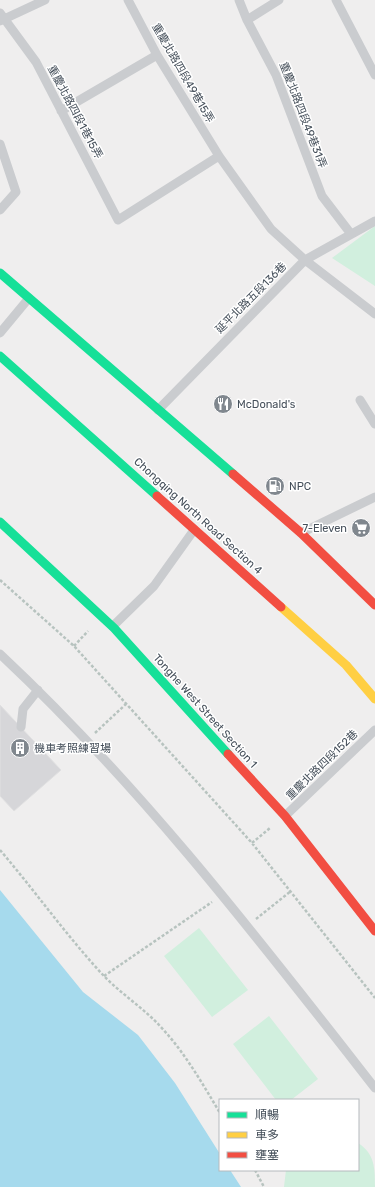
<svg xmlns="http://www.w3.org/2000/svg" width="375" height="1187" viewBox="0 0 375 1187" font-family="Rubik,'Noto Sans TC',sans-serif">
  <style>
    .green { fill: #d1efde }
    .water { fill: #a6daed }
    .building { fill: #d6d6d9; stroke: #e0e0e1 }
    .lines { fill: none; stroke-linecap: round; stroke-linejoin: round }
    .path { stroke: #b7c3bf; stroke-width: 2.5; stroke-dasharray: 3 2; stroke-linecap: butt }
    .lane { stroke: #cacccf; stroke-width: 9 }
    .fast { stroke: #16e098; stroke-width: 9 }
    .slow { stroke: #ffcf43; stroke-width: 9 }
    .jam { stroke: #f24e42; stroke-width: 9 }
    .labels { text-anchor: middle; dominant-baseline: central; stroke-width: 3; stroke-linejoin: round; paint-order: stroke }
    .street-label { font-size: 11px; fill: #454f5a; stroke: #fff }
    .poi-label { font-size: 11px; fill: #454f5a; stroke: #fff; text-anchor: start }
  </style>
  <rect width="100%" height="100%" fill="#efeeee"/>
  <path class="green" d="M375,226V286L332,258Z
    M199,928L248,990L212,1017L164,956Z
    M269,1016L318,1079L291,1100H276L233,1044Z
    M358,1143C375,1154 375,1168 375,1187H284L286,1170H358Z"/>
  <path class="water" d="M0,890L83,992L138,1035L175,1083L220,1154V1170H230L241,1187H0Z"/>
  <path class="building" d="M0,705L61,770L14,811L0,796Z"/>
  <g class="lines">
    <path class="path" d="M0,580L74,646L252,843L375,998
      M74,646L88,631
      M95,733L126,704
      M252,843L270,828
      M0,850C35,891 66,935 103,975C120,993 142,1007 159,1025C184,1051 202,1083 220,1113
      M256,919L291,891
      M104,976L212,902
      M255,1170L264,1187"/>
    <path class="lane" d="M128,0L157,55L219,156L271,229L305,260L375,314
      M239,0L247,20L276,75L322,196L351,234
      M336,0L375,75
      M0,13L36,62L118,220L219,156
      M247,20L279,0
      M0,21L45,0
      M61,111L157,55
      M0,144L16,192L0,210
      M0,333L29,298
      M360,400L375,424
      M158,410L305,260L375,221
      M301,533L375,497
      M113,626L154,586L194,530
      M0,654C140,785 257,937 375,1088
      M21,727L23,709L38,690
      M285,816L375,730"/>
    <path class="fast" d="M0,273L233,474
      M0,356L157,496
      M0,522L114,628L228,754"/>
    <path class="slow" d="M281,607L346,665L375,699"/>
    <path class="jam" d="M233,474L301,533L375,605
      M157,496L281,607
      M228,754L285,816L375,931"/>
  </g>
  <defs>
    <g id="restaurant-disc" transform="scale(1)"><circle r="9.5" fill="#80878e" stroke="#fff"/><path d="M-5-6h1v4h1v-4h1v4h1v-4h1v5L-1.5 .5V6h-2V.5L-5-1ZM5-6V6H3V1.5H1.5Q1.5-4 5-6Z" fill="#fff"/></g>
    <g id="fuel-disc" transform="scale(1)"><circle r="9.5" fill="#80878e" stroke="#fff"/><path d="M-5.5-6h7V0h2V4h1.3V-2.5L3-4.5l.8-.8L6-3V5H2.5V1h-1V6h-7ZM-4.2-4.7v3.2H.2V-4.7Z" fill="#fff"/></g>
    <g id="supermarket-disc" transform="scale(1)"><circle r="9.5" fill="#80878e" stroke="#fff"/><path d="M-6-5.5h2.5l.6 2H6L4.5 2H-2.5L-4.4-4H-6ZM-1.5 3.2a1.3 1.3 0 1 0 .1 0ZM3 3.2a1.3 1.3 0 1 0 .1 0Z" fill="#fff"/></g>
    <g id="building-disc" transform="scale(1)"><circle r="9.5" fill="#80878e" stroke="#fff"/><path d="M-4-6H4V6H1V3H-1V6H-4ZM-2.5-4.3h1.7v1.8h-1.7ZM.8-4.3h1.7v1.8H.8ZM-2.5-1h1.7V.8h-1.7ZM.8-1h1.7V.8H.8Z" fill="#fff"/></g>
  </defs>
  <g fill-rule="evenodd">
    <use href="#restaurant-disc" x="223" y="404"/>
    <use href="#fuel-disc" x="275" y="486"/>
    <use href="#supermarket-disc" x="361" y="528"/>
    <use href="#building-disc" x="20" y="748"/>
  </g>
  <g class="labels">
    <g class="street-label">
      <text transform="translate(183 73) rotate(60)">重慶北路四段49巷15弄</text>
      <text transform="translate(75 112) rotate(62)">重慶北路四段1巷15弄</text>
      <text transform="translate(303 115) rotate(69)">重慶北路四段49巷31弄</text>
      <text transform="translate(251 298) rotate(-45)">延平北路五段136巷</text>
      <text transform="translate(198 516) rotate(42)">Chongqing North Road Section 4</text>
      <text transform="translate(205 711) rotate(48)">Tonghe West Street Section 1</text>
      <text transform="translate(322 765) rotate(-44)">重慶北路四段152巷</text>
    </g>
    <g class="poi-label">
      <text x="237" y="404">McDonald's</text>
      <text x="289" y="486">NPC</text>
      <text x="347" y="528" text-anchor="end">7-Eleven</text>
      <text x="34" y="748">機車考照練習場</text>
    </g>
  </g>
  <rect x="219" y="1099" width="140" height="72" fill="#ffffff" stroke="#b5b9bd"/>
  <rect x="227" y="1112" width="20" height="6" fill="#16e098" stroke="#b5b9bd"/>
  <text x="255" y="1119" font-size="12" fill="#454f5a">順暢</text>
  <rect x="227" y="1132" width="20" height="6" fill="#ffcf43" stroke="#b5b9bd"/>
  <text x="255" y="1139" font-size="12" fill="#454f5a">車多</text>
  <rect x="227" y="1152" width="20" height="6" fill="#f24e42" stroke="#b5b9bd"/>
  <text x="255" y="1159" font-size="12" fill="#454f5a">壅塞</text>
</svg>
